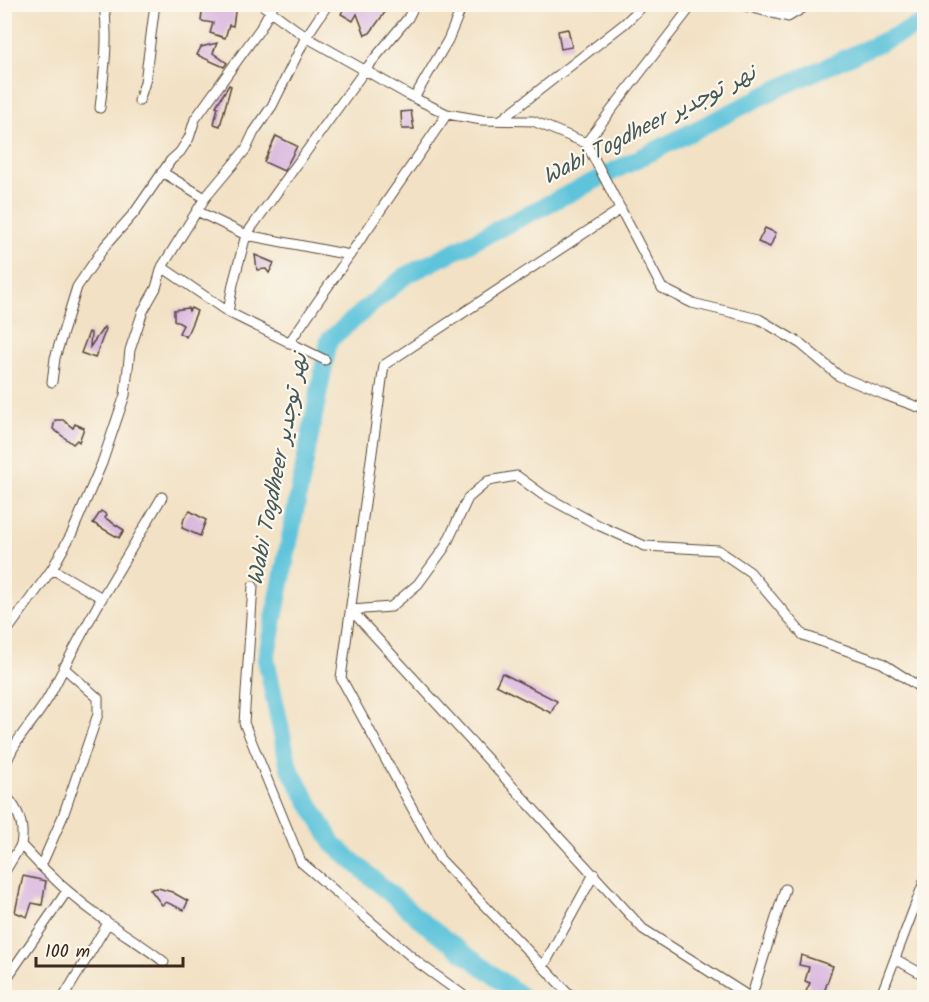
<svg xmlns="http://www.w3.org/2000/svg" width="929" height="1002" viewBox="0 0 929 1002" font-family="Kalam,'Playpen Sans Arabic',sans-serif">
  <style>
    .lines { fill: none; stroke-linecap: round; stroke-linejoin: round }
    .river { stroke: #5ec4db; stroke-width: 18 }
    .building { fill: #d8b4df }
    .street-casing { stroke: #564537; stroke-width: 11 }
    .street { stroke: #fff; stroke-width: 9 }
    .labels { text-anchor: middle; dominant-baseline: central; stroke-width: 4.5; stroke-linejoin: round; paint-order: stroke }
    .water-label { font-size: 22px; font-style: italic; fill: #465857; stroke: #fbf7ec }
  </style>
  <rect width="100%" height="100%" fill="#fbf7ec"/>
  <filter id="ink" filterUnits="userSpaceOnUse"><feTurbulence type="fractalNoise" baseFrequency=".0167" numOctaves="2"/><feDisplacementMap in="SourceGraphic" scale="12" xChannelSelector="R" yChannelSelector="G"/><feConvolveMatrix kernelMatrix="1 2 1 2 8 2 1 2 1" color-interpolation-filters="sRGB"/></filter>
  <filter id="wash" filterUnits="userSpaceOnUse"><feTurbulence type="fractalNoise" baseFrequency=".008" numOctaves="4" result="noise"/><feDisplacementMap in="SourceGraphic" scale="24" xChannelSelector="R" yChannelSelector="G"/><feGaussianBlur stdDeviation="1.35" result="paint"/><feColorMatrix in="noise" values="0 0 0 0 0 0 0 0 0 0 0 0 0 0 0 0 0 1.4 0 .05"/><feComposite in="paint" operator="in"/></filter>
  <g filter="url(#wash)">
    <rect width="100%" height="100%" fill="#f2e1c4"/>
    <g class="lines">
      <path class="river" d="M524,998L425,924L333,844L289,768L266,659L329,340L405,276L779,88L924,23"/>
    </g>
    <g id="blocks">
      <path class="building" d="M203,4L236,6L233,26L229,25L225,38L210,33L213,23L201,21Z
        M346,4H391L370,33L365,35L357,14L353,21L341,14Z
        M568,29L572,47L561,49L558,31Z
        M217,43L213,53L227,63L224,67L197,55L201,47Z
        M229,85L231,86L220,126L214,124L218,107L216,106Z
        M411,111L414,129H402L401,112Z
        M276,136L297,146L284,171L264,162Z
        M765,228L776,233L770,247L758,242Z
        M255,255L274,263L269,273L266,269L257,270Z
        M188,308L189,311L191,308L197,311L186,337L179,333L183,325L174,320V310Z
        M104,327L106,329L95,358L81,353L89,332L91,333L90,347Z
        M55,420H63L73,428L75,424L84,428L79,442L77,440L73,444L53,429Z
        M101,511L107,515L105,518L124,530L119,538L93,523Z
        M190,511L206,520L200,536L182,528L184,518Z
        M502,673L557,701L551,713L496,685Z
        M23,876L46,881L42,905L32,903L27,917L15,912Z
        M158,888L172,892L188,901L184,910L166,902L162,905L150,889Z
        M801,955L833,966L822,998H803L810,983L805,981L809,967L799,965Z"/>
    </g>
  </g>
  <g filter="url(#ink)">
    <use href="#blocks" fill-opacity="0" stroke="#564537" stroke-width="1.5"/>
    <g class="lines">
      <g class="street-casing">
        <path id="street" d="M261,4L306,37L414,98L447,114L482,120L533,121L586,143
          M737,4L788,17L810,4
          M414,98L448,40L463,4
          M139,101L145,82L155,4
          M100,108C104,73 109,39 104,4
          M501,120L624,24L645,4
          M586,143L662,288L692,303L759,319L801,344L839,376L885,395L924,409
          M586,143L693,4
          M162,172L205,198
          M197,211L246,235L350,255
          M162,267L228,312L325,360
          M228,312L233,284L246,235L365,70L408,18L415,4
          M289,343L447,114
          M52,382L55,358L77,287L105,246L135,212L171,160L180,152L189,138L195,119L260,29L274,4
          M253,586L244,723L301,862L420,964L467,998
          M102,598L162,497
          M351,610L391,607L418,584L445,547L468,498L488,481L517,476L543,495L598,525L645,546L718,550L750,572L803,635L882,663L924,690
          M351,610L643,929L751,998
          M4,635L52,569
          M4,770C13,737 38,720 52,691C68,660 84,629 102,598L52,569L72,533L102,463L125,395L130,350L143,311L156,288L162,267L205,198L246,149L254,132L272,106L306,37L328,4
          M4,794C19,809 25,825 21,845C47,874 76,900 107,922C126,936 146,947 164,962
          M41,866L63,816L98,714V698L63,667
          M4,873L21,845
          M895,959L924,975
          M543,967L594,874
          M4,982L67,891
          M63,998L108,923
          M573,998L440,859L341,678L384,365L621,209
          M751,998L785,889
          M880,998L924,882"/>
      </g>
      <use href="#street" class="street"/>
    </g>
  </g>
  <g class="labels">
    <g class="water-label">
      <text transform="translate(650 126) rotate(-27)">Wabi Togdheer نهر توجدير</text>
      <text transform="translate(279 469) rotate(-79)">Wabi Togdheer نهر توجدير</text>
    </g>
  </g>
  <rect width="929" height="1002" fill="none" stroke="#fbf7ec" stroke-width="24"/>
  <path d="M36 957v9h147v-9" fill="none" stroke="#3b2a1e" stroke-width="3"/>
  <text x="45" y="957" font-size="18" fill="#3b2a1e" stroke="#fbf7ec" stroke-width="4.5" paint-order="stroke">100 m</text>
</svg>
